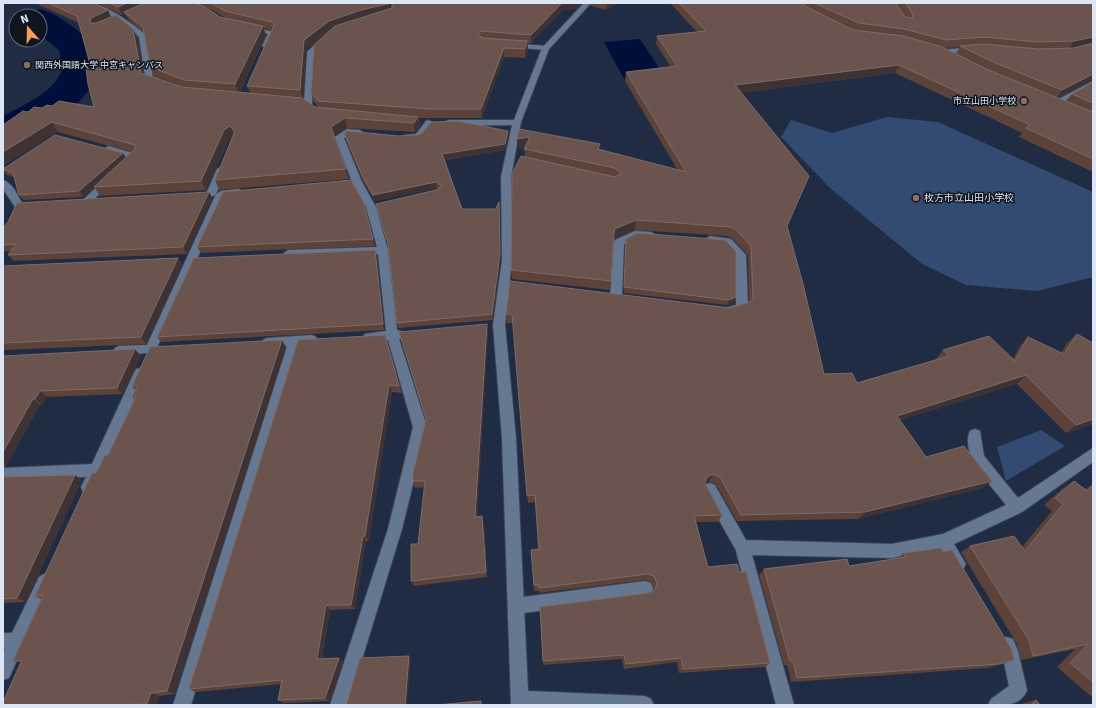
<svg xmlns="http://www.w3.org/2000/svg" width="1096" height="708" viewBox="0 0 1096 708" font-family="Signika,'Noto Sans JP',sans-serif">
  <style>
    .green { fill: #334b72 }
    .water { fill: #000f39 }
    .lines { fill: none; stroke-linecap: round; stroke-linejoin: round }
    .river { fill: #000f39; fill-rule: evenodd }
    .lane-casing { stroke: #3b4659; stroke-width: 2 }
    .street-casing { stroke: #3b4659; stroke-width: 2 }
    .lane { fill: #667791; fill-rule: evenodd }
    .street { fill: #667791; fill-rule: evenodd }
    .wall { fill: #5c4239; fill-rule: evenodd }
    .shaded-wall { fill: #3e3235 }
    .building { fill: #6a544d; stroke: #7c6b68 }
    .education-dot { fill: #8d6e63; stroke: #0f151f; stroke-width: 1.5 }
    .labels { text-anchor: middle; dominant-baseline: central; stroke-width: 3; stroke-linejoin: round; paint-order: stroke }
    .far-poi-label { font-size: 9px; fill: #dde6f5; stroke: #0f151f; text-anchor: start }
    .poi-label { font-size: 10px; fill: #dde6f5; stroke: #0f151f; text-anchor: start }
  </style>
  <rect width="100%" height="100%" fill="#1f2c43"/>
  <path class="green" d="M887,117L938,122L1093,192V277L1037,291L966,285L922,264L830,188L781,137L791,120L832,133Z
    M1041,430L1065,446L1006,481L997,447Z"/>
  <path class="water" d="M640,39L663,74L624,79L604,42Z"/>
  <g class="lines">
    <path class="river" d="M40,9C55,13 65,21 77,30C140,76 46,135 3,145V116C20,107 59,90 62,68C62,62 60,56 59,50L40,35V16H26L28,12Z"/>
    <g class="lane-casing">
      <path id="lane" d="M508,43L546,46L550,48L546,50L511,47L507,45Z
        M1093,81V86L1058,105L1051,103Z
        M222,166L227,169L216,194L214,196H208L206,194L217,169Z
        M710,483L715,485L747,542L749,547L747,552L742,554L737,552L705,495L703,490L705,485Z
        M645,581L651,583L653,589L651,595L645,597L516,614L510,612L508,606L510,600L516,598Z"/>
    </g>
    <g class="street-casing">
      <path id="street" d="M84,3C106,3 128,21 145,34L153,77L164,81V85H158L145,78L139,37L119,20Z
        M584,3H591L549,49L521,122L511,177L512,260L505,325L516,438L528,691L645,696L651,699L654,705H511L502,438L493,325L502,260L501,177L512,125L448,126L444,123L448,120H514L542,48Z
        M250,26L274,32L276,33L269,48L262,46L268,34L248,29V27Z
        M322,38L329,40L315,53L312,104L308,106L304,104L307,52Z
        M973,47L977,49L976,51L941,54L937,52L941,50Z
        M429,120L433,123L422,138L405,139V135L416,134L426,121Z
        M347,129L360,130L364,133C359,138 350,134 344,138L362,182L376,207L388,250L397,330L403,332L405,335L403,338L399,339L427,427L402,529L348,705H330L388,529L413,427L388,340H365L363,337L365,334L386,331L378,254L288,258L283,254L288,250L377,247L366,207L352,182L335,137Z
        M108,146L139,155L140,157L132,164H126L124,162L129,158L105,151L104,149Z
        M108,178L111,179V183L90,203H84L82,201L84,199L105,179Z
        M3,180C13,183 18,196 23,205L21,207H15L3,189Z
        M238,189L241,190V194L225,197L155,352L119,356L115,354L113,351L115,348L119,346L147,345L216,194L221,191Z
        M635,231L651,232L656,235L651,238L636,237L624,244L622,297L616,301L610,297L614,242L615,240Z
        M710,236L731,239L746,255L748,307L746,310L729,315L725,314L723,311L725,308L736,305V256L724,244L706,241L705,239Z
        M312,335L316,337L318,340L316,343L300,345L191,705H173L287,346H263L261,343L263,340L267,338Z
        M140,368L144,369L146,373L93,492L88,493L83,492L81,487L86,477L3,480V468L92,464L134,373L136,369Z
        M975,429L980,431L984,456L1018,498L1093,448V462L1022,512L954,544L966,564L963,569L958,572L953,569L940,549L892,558L752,555L794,705H776L735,547L737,542L742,540L892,544L943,534L1006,505C993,487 959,455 970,431Z
        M44,574L49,577L52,582L9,678L3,680V653L5,649H3V633H12L39,577Z
        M1007,637L1013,639L1018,651L1027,690C1020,707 1004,705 988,705L991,699L1009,686L1002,653L999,645L1001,639Z"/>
    </g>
    <use href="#lane" class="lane"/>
    <use href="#street" class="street"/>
  </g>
  <path class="wall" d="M35,3H93L111,17L133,29L138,38L144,74L183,87L154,76L150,67L144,33L129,20L125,14L122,15L96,3H582L578,8L563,10L531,43H527L528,50L525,58L504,57L482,118H419L420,126L415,132L347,128L334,136L349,179L219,190L215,180L233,136L229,139L206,190L100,196L94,187L83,197L24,200L19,195L14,177L7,175L3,170V169L126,157L132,152L58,132L28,112L52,106L94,107L91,68L79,23ZM204,7L212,10L226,18L220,17ZM263,28L272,30L247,86L250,93L240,92L266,35ZM324,35L311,93L314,102L319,108L315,107L303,99L307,49Z
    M591,3H619L606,10L591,6Z
    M670,3H896L906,17L897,3H1093V80L1058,98L1066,101L1072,94L1093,82V172L1019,137L1022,133L895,73L741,93L809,176L787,226L824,374L857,383L937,360L936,359L943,350L1013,359L1020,346L1028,337L1061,353L1067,343L1077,334L1093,343V424L1066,433L1017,384L900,420L926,457L983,488L858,519L737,521L716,484L709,482L705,484L722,515L718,522H696L708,567L739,572L770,663L765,667L679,673L677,662L624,669L622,659L543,665L540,607L648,593L654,590V589L651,582L645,580L539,593V591H534L531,550L538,549L535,502L528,503L513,323H507L506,314L730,308L749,303L748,255L732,238L727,236L635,230L614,239L613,241L610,290L512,279L511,270L525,157L524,149L525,147L517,148V139L600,150L677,169L625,81L626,72L671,67L656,44L657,36L697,32ZM960,47L956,54L945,48Z
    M344,133L398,136L418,135L508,136L505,150L445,160L462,209H496L499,202L500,260L493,320L398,328L397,323L436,190L439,189L437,188L375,201L363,181L346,139Z
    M213,199L187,254L14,261L8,255L11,251H3V228Z
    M363,201L375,246L201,253L197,247Z
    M626,239L734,303L727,305L624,293Z
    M375,250L377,256L384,330L161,342L157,337Z
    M178,258L183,265L146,344L3,350V266Z
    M487,324L488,332L477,517L484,523L487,577L414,586L411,581L418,544L425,487L415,488L413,481Z
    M385,335L402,393L392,392L369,541H366L355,609L330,610L322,659L339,658L343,661L330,701L284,703L278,700L282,684L196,692L189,689Z
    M282,340L286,348L175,694L159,696L156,705H3L21,663L13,661L41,599L35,596L96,473L108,455L135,400L132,397L135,390L132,386Z
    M3,356H141L122,394L47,397L42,405H40L6,466L3,467Z
    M3,477L82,480L26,602L3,603Z
    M1074,481L1086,489L1093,483V698L1057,667L1075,649L1021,660L1017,644L961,552L970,546L1022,547L1052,511L1044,505L1063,488Z
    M943,552L1014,660L1003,664L987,668L791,682L787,665H784L759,575L764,569L849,566L896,559L904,553Z
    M1036,700L1040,705H1020L1021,704Z"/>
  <path class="shaded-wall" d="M127,3H150L124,12L125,14L122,15L118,7Z
    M392,3L394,12L332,30L307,49L303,99L300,90L304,40L329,21L361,10Z
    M562,3H582L578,8L563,10L531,43V35Z
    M607,3H619L606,10Z
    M108,10L112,19L95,27L90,23L91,18Z
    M263,26L266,35L239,93L235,84Z
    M133,29L138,38L146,81L141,73Z
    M1093,37V44L1068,50L1074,41Z
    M527,41L528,50L525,58V49Z
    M504,48V57L482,118L481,109Z
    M899,65L895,73L733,94L735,85Z
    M1093,74V80L1056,99L1062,90Z
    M418,117L420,126L415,132L414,123Z
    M345,118L347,128L334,136L331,127Z
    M52,122L58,132L3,166V152Z
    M230,126L234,136L229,139L206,190L201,181L224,130Z
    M508,131V136L505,150L443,160L442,154Z
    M530,137V146L517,148V139Z
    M123,153L127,159L83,197L79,191Z
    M436,182L437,188L375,201L373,195Z
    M209,192L213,199L187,254L183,247Z
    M499,202L500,260L493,320L492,314Z
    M636,220L635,230L614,239L612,242L614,233L615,229Z
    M375,250L377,256L384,330L383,324Z
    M178,258L183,265L146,344L141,337Z
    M736,297L734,303L727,305L729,300Z
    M487,324L488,332L477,523L475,517Z
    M282,340L286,348L175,694L167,691Z
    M135,349L141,356L122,394L117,388Z
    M1026,375L1017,384L890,424L897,416Z
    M389,385L392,392L369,541L365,536Z
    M40,391L47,397L42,405L35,399Z
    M33,399L40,405L6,466L3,464V452Z
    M1093,419V424L1066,433L1076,425Z
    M713,474L709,482L704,484L707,477Z
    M75,475L82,480L26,602L17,598Z
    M992,481L983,488L858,519L865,512Z
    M482,516L484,523L487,577L486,572Z
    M363,536L366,541L355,609L351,605Z
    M326,605L330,610L321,662L317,659Z
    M409,656L411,659L407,705H405Z
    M339,658L343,661L330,701L325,698Z
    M151,693L159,696L156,705H150L147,704Z"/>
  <path class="building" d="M48,3H93L108,10L91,18L90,23H96L116,15L133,29L141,73L182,87L302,98L315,107L418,117L414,123L345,118L331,127L346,169L215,180L235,131L230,126L224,130L201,181L94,187L135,149V145L52,122L3,152V125L23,111L28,112L34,107L42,108L47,105L52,106L59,101L94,107L88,84L86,69L91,68L77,16Z
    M109,3H127L118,7Z
    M144,3H195L203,6L220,17L263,26L235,84L184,80L150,67L143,27L124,12Z
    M211,3H562L531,35L480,31L478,35L483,38L527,41L525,49L504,48L481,109H428L318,101L311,93L314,45L335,26L392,8V3L361,10L329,21L304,40L300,90L247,86L274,25L272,22L225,11Z
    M679,3H802L805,6L853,30L904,36L942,47L986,69L1093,112V159L1026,128L1030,125L899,65L735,85L809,176L787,226L803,284L824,374L852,373L857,383L949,356L943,350L989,336L1015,361L1028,337L1064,354L1077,334L1093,343V419L1076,425L1026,375L897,416L926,457L964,446L992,481L865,512L741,515L720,477L713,474L707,477L705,483L722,515L694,516L708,567L737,564L739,572L746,571L770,663L683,669L681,658L626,664L624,655L543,661L540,607L648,593L655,590L657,583L654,576L647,574L539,588V585H534L531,550L539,549L535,495L527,496L512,314H506L510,281L730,308L750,302L753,299L751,246L735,229L730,227L636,220L615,229L614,233L611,281L511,270L512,174L521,156L615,177L621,173L615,168L524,149L530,137L517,139L519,129L600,144L598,149L686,172L626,72L677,66L657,36L706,31Z
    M814,3H896L905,17L912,18L913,15L906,3H1093V37L1074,41L1037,42L984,37L946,40L904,29L859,23Z
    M1093,43V74L1062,90L993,62L960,46L984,44L1038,49L1074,48Z
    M1093,82V103L1072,94Z
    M457,121L508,131L505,144L442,154L462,209H496L499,202L500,254L492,314L397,323L388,244L376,204L436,190L442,186L436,182L373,195L362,175L344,133L348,131L398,136L418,135L422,133L431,122Z
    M55,135L123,153L79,191L19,195L13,173L3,169Z
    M351,180L363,201L373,239L197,247L223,192Z
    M209,192L183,247L8,255L16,244L3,245V228L8,222L17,203Z
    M637,233L725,240L736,251V297L729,300L624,287L626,239Z
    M375,250L383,324L157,337L194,258Z
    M178,258L141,337L3,343V266Z
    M487,324L475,517L482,516L486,572L411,581V544H418L425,481H413V473L426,419L399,332Z
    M385,335L399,386L389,385L365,536H363L351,605H326L317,659L339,658L325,698L278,700L282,680L189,689L298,340Z
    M282,340L167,691L151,693L147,704L92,705H3V702L22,660L13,661L43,596H35L92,473H96L105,455H108L136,397H132L137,386H132L150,347Z
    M135,349L117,388L40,391L35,399H33L3,452V356Z
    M75,475L17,598L3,599V477Z
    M1074,481L1087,491L1093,486V682L1070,663L1088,644L1033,656L1029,640L970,546L1014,536L1025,551L1063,504L1055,498Z
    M941,548L943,552L952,550L1012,650L1014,660L998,664L797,678L793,661H790L764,569L847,559L849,566L906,557L904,553Z
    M409,656L405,705H346L348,699L360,658Z
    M1036,700L1040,705H1031Z
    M481,701V705H436Z"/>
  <g class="education-dot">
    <circle cx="27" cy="65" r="4"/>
    <circle cx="1024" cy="101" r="4"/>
    <circle cx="916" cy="198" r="4"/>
  </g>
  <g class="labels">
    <g class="far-poi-label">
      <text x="35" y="65">関西外国語大学 中宮キャンパス</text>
      <text x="1016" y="101" text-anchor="end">市立山田小学校</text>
    </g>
    <g class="poi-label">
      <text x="924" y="198">枚方市立山田小学校</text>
    </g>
  </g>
  <rect width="1096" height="708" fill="none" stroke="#dde6f5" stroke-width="8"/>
  <g transform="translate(28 28) rotate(340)"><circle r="19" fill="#0f151f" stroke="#616975"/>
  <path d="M0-3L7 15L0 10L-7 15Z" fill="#fc9e52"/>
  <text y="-6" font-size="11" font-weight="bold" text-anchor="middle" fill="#dde6f5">N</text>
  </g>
</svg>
